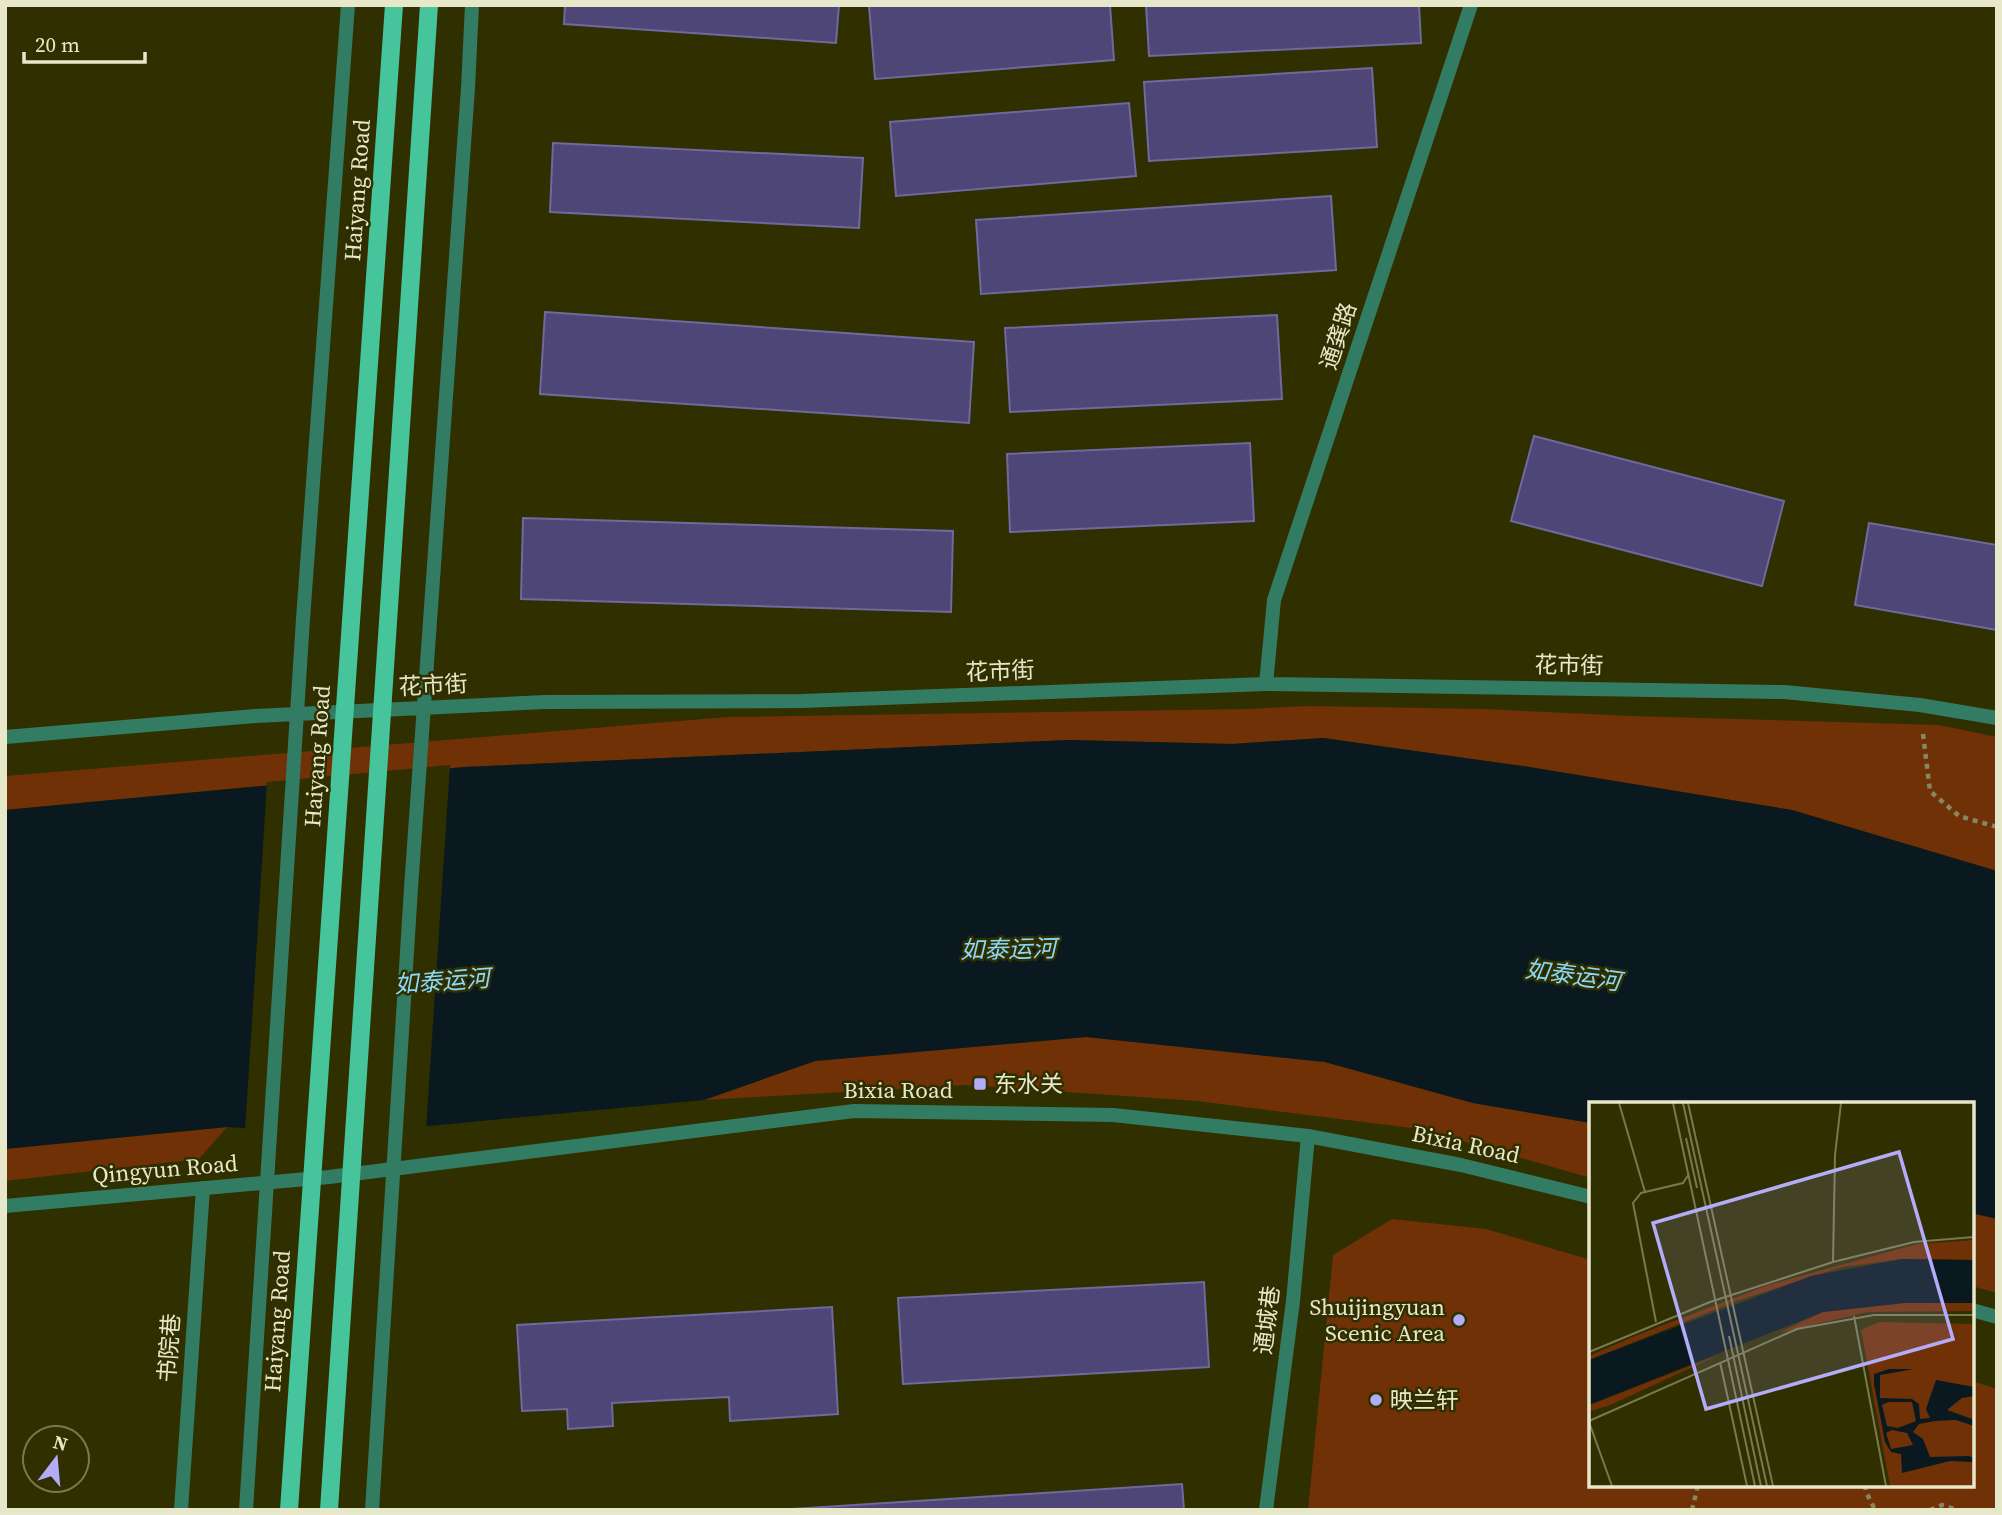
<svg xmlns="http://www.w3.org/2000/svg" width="2002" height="1515" viewBox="0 0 2002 1515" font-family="'Source Serif 4','Noto Sans SC',serif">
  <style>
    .green { fill: #703106 }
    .water { fill: #09191f }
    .pier { fill: #302f00 }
    .building { fill: #4d4677; stroke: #6f699d; stroke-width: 2 }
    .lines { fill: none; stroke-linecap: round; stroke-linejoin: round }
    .path { stroke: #878760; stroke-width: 4.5; stroke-dasharray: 5 5; stroke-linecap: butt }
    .minor { stroke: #327c64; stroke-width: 14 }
    .tertiary { stroke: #327c64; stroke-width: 14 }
    .primary { stroke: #46c59d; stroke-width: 18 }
    .poi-dot { fill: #b4acf9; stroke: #302f00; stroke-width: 2.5 }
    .labels { text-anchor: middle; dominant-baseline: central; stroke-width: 5; stroke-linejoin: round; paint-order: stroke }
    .street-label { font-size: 23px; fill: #e7e8ca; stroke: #302f00 }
    .poi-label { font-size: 23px; fill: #e7e8ca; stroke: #302f00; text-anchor: start }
    .water-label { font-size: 24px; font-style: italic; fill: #8ad9fd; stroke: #302f00 }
    .inset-road { fill: none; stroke: #797951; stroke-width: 2 }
    .view { fill: #b4acf9; fill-opacity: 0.15; stroke: #b4acf9; stroke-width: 3.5 }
    .inset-edge { fill: none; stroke: #e7e8ca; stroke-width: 3.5 }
  </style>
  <rect width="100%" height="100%" fill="#302f00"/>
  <path class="green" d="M1308,706L1484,709L1632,716L1939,725L1997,737V871L1792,810L1529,767L1323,738L1232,744L1069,740L464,767L5,810V776L728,717L1247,709Z
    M1086,1037L1325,1062L1473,1103L1591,1123V1178L1420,1129L1197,1101L966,1085L704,1100L815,1061Z
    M227,1127L199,1159L5,1181V1149Z
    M1972,1213L1997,1219V1293L1972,1286Z
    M1392,1219L1486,1229L1591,1260V1485H1972V1381L1997,1389V1510H1308L1333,1255Z"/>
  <path class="water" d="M1323,738L1529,767L1792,810L1997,871V1219L1972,1213V1104H1591V1123L1473,1103L1325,1062L1086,1037L815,1061L704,1100L345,1134L227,1127L5,1149V810L464,767L1069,740L1232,744Z"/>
  <path class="pier" d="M450,765L426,1130L345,1138L245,1132L267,782Z"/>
  <path class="building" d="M565,5H839L836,43L564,24Z
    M878,5H1110L1114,60L875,79L869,6Z
    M1146,5H1419L1421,43L1149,56Z
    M1372,68L1377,147L1149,161L1144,82Z
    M1129,103L1136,176L896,196L890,122Z
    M553,143L863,158L859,228L550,212Z
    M1331,196L1336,270L981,294L976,220Z
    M545,312L974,342L969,423L540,394Z
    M1277,315L1282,399L1010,412L1005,328Z
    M1534,436L1784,501L1762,586L1511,521Z
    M1250,443L1254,521L1010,532L1007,454Z
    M523,518L953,531L951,612L521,599Z
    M1869,523L1997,545V630L1855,605Z
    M1204,1282L1209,1367L903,1384L898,1298Z
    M832,1307L838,1414L730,1421L729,1397L612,1403L613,1426L568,1429L567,1409L522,1411L517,1325Z
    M1182,1484L1184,1510L792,1509Z"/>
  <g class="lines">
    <path class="path" d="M1923,734L1930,791L1959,816L1997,827
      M1865,1485L1866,1492L1875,1510
      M1692,1510L1698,1485
      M1930,1510L1942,1505L1957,1510"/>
    <path class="minor" d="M1266,684L1274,600L1471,5
      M5,737L255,716L545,702L802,701L1266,684L1784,692L1920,705L1997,718
      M181,1510L203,1188
      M246,1510L303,619L348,5
      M372,1510L411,888L468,88L472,5
      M1266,1510L1293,1301L1308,1136"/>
    <path class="tertiary" d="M5,1206L329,1177L854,1111L1113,1115L1308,1136L1461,1165L1591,1197
      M1972,1310L1997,1317"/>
    <path class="primary" d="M289,1510L394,5
      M329,1510L429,5"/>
  </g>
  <g class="poi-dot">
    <rect x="973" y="1077" width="14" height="14" rx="3.5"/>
    <circle cx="1459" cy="1320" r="7"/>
    <circle cx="1376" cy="1400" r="7"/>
  </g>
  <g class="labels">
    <g class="street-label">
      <text transform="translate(357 190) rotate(-86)">Haiyang Road</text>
      <text transform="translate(1338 336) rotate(-72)">通龚路</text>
      <text transform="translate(1569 665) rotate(1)">花市街</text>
      <text transform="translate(1000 671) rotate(-2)">花市街</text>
      <text transform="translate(433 685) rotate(-3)">花市街</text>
      <text transform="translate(317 756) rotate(-86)">Haiyang Road</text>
      <text x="898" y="1090">Bixia Road</text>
      <text transform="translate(1466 1144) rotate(12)">Bixia Road</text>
      <text transform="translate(165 1169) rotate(-5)">Qingyun Road</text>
      <text transform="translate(1267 1320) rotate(-83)">通城巷</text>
      <text transform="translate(277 1321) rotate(-86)">Haiyang Road</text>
      <text transform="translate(169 1348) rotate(-86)">书院巷</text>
    </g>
    <g class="poi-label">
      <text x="994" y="1084">东水关</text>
      <text x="1445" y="1307" text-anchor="end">Shuijingyuan<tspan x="1445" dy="26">Scenic Area</tspan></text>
      <text x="1390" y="1400">映兰轩</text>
    </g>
    <g class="water-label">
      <text transform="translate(1008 949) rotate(-1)">如泰运河</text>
      <text transform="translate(1573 975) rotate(8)">如泰运河</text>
      <text transform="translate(442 981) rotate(-4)">如泰运河</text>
    </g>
  </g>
  <g transform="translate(1589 1102)">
    <rect width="385" height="385" fill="#302f00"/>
    <path d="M385,138V158L313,157L253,165L148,199L0,258V254L46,234L179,183L328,142ZM315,201H385V209L279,210L189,231L234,210ZM290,220L385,222V384H301L272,228ZM132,252L19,304L0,309V303Z" fill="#703106"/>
    <path d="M313,157L385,158V201H315L234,210L0,303V258L222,174ZM300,267H325L291,273V296L323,297L330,302L331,317L341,316L337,307L347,278L385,285V294L373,296L358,308L383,317L385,324L367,318L346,319L330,322L324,330L334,337L341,355L380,354L385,356V368L384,360L361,359L313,371L312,352L302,350L296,340L285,282V272ZM299,300H323L327,319L309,326L298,324L293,303ZM303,328L318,331L324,343L302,347L297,331Z" fill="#09191f" fill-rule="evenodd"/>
    <path class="inset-road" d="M30,1L56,90M84,1L166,384M94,1L178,384M99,1L184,384M97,36L108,86M244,160L246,53L252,1M265,214L297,384M67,220L44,101L52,91L94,81L100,72M140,234L172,384M0,250L121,200L244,160L325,140L385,135M131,260L158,384M0,319L208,227L285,213H385M0,320L23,384"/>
    <path class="view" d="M310,50L364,237L117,307L64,121Z"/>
    <rect width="385" height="385" class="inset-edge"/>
  </g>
  <rect width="2002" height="1515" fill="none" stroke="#e7e8ca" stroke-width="14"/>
  <g transform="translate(56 1459) rotate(16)"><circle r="33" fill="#302f00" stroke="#797951" stroke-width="2"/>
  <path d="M0-5L12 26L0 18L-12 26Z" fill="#b4acf9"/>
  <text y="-10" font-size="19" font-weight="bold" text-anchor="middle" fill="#e7e8ca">N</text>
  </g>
  <path d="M24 52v10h121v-10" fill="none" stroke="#e7e8ca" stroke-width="3.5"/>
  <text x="35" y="52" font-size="21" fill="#e7e8ca" stroke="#302f00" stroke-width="5" paint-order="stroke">20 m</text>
</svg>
